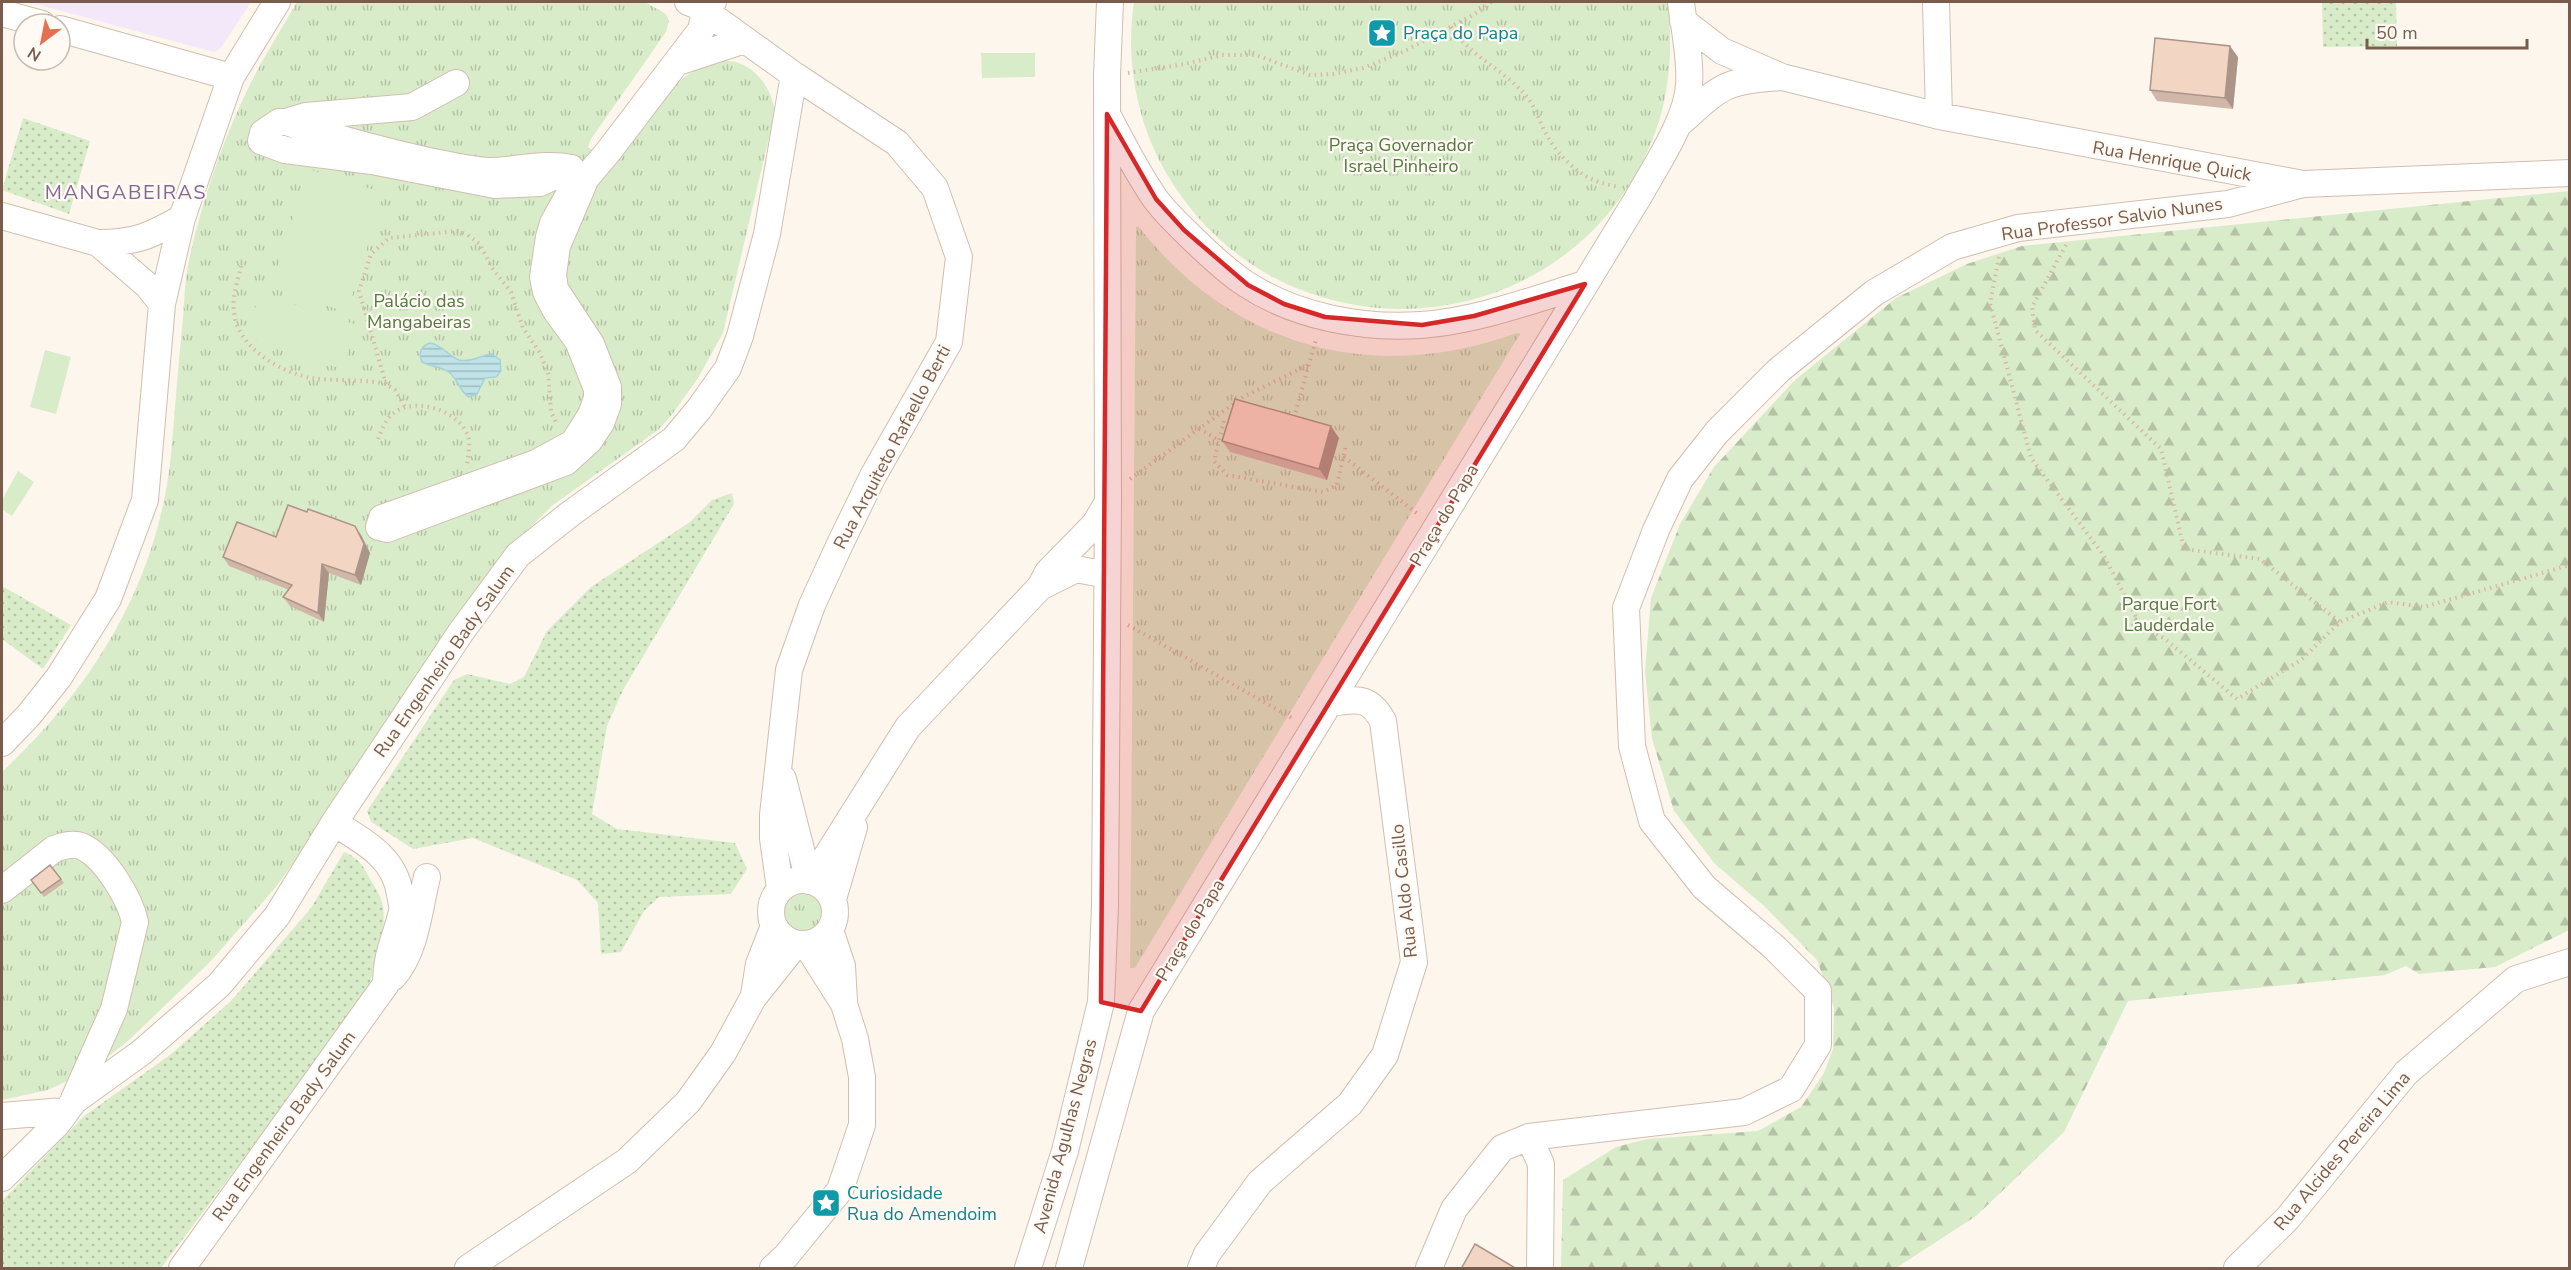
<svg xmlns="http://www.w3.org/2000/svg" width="2571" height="1270" viewBox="0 0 2571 1270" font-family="'Nunito Sans',sans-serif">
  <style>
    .education { fill: #f3e8fa }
    .grass { fill: url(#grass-dots) }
    .forest { fill: url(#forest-firs) }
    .park { fill: url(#park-tufts) }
    .pitch { fill: #d8ecc9 }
    .water { fill: url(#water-rules); stroke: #a5d3da; stroke-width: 1.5 }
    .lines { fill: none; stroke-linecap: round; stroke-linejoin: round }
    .minor-casing { stroke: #d1beb0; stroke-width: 28 }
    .path { stroke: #d9b8a5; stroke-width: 4; stroke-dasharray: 1.5 4.5; stroke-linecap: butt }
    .minor { stroke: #fff; stroke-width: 26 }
    .wall { fill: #d1b7a8 }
    .shaded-wall { fill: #aa9588 }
    .building { fill: #f3d5c3; stroke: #aa9588; stroke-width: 1.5 }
    .marked { fill: #d62828; fill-opacity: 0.2; stroke: #d62828; stroke-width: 4.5; stroke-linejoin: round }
    .labels { text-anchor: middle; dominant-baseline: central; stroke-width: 4.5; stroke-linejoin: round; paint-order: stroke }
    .culture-label { font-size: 18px; fill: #0d838f; stroke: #fffaf3; text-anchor: start }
    .park-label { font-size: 18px; fill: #537a41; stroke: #fffaf3 }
    .street-label { font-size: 18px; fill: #7a5c4d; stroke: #fffaf3 }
    .neighbourhood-label { font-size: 20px; letter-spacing: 1.5px; fill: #846695; stroke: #fffaf3 }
  </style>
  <defs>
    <pattern id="grass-dots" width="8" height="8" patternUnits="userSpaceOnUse" patternTransform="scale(1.5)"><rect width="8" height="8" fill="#d8ecc9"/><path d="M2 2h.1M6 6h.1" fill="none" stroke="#b4c2a5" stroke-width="1.8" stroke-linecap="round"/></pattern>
    <pattern id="forest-firs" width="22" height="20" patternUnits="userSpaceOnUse" patternTransform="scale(1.5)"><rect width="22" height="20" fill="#d8ecc9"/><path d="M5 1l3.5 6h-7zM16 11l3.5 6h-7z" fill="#b4c2a5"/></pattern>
    <pattern id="park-tufts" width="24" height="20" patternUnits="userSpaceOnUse" patternTransform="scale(1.5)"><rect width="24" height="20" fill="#d8ecc9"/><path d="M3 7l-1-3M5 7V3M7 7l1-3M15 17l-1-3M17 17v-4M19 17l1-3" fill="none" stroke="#b4c2a5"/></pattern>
    <pattern id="water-rules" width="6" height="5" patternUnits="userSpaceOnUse" patternTransform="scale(1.5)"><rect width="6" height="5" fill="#bfe3e8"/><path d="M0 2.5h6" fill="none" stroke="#a0bbbe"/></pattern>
  </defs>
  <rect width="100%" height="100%" fill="#fdf6ec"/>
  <path class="education" d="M28,2H251L220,49L214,52Z"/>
  <path class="grass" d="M2322,2H2396L2397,46L2323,47Z
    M23,118L90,141L69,214L2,190Z
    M732,493L734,504L623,690L607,726L592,814L617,829L735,843L747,869L731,894L659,897L644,911L621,952L601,954L598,903L577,880L473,838L413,849L371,822L367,811L454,680L467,674L510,684L524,677L547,631L591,587L690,522L712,500Z
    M2,586L71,625L43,669L2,639Z
    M344,852C356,856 363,865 369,877C374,886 381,896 383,906C387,934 374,976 362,1001L161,1268H2V1201L84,1116L170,1055L231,1001L311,908Z"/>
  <path class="forest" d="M2569,191V930L2495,967L2419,974L2406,966L2385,975L2128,1001L2064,1132L1976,1216L1896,1268H1561L1563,1180L1616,1147L1647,1139L1758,1131L1801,1107L1824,1073L1833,1049L1834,1008L1817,960L1764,906L1715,864L1674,811L1652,739L1645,671L1651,598L1680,524L1714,467L1795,380L1896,298L1967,264L2022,246Z"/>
  <path class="park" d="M297,2H645L666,14L669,21L666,32L591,139L588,147L609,163C636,129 698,32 750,69C765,80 772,94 775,112L723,333L698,378L671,416L658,430L553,505L502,555L360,760L305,847L275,888L211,961L128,1041L91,1070L48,1090L2,1100V772C94,686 158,582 171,455C175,410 178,364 183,319C184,301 185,282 188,265C200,208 219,150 244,97C259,64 279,33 297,2Z
    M1134,2H1668C1672,42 1671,82 1659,121C1612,271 1449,346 1304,291C1247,270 1199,228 1168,176C1137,124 1125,62 1134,2Z
    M1138,226C1234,348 1372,385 1517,333L1520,334L1135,968H1130L1136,227Z
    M779 912a24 24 0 1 1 48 0a24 24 0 1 1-48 0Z"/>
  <path class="pitch" d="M981,53H1035V77L982,78Z
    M308,169L384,193L347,312L271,288Z
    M260,293L357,325L342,369L246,337Z
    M45,350L71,357L56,414L30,407Z
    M18,471L34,482L12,516L2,509V500Z"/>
  <path class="water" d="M430,343C441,344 448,356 459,360C471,363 481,355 492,354L500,360L501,371L496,377L485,378L477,394L469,397C460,392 458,380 450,373C442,366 431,367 422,362C418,353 421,346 430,343Z"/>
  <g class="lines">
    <g class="minor-casing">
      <path id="minor" d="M688,2L698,6L794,75L897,143L935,188L959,257L949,342L873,476L840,544L812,605L789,670L773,815V838L780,889
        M1936,2L1939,116
        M2,13L42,24
        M60,29L231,77
        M678,62L745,40
        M1782,77L1939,116L2303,184L2570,173
        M1109,118C1123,145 1137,172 1154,197C1165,213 1181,227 1194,240C1211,256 1227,272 1246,284C1296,317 1363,329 1421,325C1477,321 1532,300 1585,284
        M279,122H286C331,137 377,149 424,160C445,164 467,170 488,171C516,171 544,162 571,168L540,183L495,185L372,161L285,150L261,141L263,133Z
        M286,122L306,116L412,107L456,83
        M1680,123C1721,86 1725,80 1782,77L1722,51L1683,21
        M586,178L557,246L553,275L555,289L591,344L608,387V404L601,423L589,441L566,462L387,529L379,527L382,518L536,463L573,443L579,434L591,415L597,398V389L578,341L556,311L546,292L543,277L549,237L553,223L572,189L586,178L608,152L701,30L705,12L713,2
        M2,216L98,243
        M162,304L148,286L98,243C135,243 150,236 182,218
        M1107,575L1076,569L1040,587L1048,572L1095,524L1108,502
        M2,743L29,715L59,677L108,599L145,500L162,304L182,218L231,77L277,2
        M783,779L809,881
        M771 912a32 32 0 1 1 64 0a32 32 0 1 1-64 0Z
        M811,881L908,727L1040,587
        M2,890L54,849C62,846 73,843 81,846C105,856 130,899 135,922L114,1009L74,1099
        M833,899L854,827
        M830,930L842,966L844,1001
        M393,977C416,952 419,909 427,877
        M754,995L759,964L774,926
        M2,1116L64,1111
        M1529,1137L1541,1164L1540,1268
        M2,1178L57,1124L74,1101L142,1052L219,985L277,916L334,823L461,632L518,555L570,514L674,439L699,409L728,368L740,336L767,234L794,75
        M182,1268L386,984C386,954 395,940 402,912C403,907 401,900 400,894C395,857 363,841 334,823
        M468,1268L627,1161L688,1102L723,1053L753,998L796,944
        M773,1268L786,1256L840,1190L862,1125V1077L855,1039L844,1004L806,944
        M1028,1268L1065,1151L1101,1002L1105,906L1108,502L1107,75L1110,2
        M1069,1268L1141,1011L1639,196C1656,165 1687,120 1689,85C1691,58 1684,29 1681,2
        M1201,1268L1207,1254L1260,1182L1350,1104L1385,1055L1414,962L1383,721C1368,694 1356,700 1329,703
        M1429,1268L1454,1209L1502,1148L1529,1137L1744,1112L1791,1089L1818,1045V991L1774,947L1704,887L1652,821L1632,746L1626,608L1656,530L1680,479L1717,432L1779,370L1874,293L1952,247L2018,228L2228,204L2303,184
        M2237,1268L2287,1219L2406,1073L2516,979L2570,962"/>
    </g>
    <path class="path" d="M1451,27C1472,58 1505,70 1528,98C1537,110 1541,126 1549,139C1559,156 1578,174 1596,181C1603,184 1611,185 1618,187
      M1128,73L1185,64L1222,55H1256L1310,75L1333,74L1363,68L1403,52L1484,9L1491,2
      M2066,245L2032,307L2035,330L2161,449L2184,549L2260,559L2340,622
      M1999,257L1990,303L2031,458L2104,556L2140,625L2165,639L2237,699L2301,660L2340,622L2388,602L2424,607L2570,565
      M241,266C238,280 232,296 234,311C236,348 284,375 317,379C340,381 364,379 386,384L395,390L405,407
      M386,384L359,291L371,254L389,238L457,231L466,234L480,244L492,268L511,292L523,328L540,353L548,373L551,411L557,425
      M1294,418L1316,339
      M1224,421L1214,461L1227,475L1323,492L1337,485L1346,445
      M1199,429L1219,440
      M378,439C382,429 386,418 395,412C418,397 459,411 468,436C471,445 468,456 467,465
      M1344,457L1418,514
      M1130,479L1243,397L1308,365
      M1128,625L1294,719"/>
    <use href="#minor" class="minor"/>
  </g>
  <path class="wall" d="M2238,57L2233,109L2157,101L2150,90Z
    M1339,438L1327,480L1230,452L1222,441Z
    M355,526L361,535L370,553L361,585L329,573L324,622L290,606L283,597L289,590L229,566L223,557L276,537Z
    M50,865L64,883L44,897L31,880Z"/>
  <path class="shaded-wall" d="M2230,46L2238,57L2233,109L2225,98Z
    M1331,426L1339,438L1327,480L1319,469Z
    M355,526L361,535L370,553L361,585L355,575Z
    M322,564L329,573L324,622L318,613Z"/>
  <path class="building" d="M2155,38L2230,46L2225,98L2150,90Z
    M1235,399L1331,426L1319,469L1222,441Z
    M288,505L307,512L308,509L355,526L364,544L355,575L322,564L318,613L283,597L292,585L223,557L237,522L276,537Z
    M50,865L61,879L41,893L31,880Z
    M1475,1244L1517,1269H1461Z"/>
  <path class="marked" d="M1107,114L1156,199L1184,230L1248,285L1284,304L1325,317L1422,325L1474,316L1585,284L1141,1011L1101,1002Z"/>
  <defs>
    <g id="sight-square" transform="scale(1.5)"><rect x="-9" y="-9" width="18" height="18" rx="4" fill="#0f9aa8" stroke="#fffaf3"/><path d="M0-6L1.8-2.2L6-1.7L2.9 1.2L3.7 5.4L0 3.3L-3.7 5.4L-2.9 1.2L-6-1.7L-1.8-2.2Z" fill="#fff"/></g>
  </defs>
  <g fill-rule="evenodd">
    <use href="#sight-square" x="1382" y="33"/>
    <use href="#sight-square" x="826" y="1203"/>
  </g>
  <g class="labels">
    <g class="culture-label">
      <text x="1403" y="33">Praça do Papa</text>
      <text x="847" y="1193">Curiosidade<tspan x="847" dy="21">Rua do Amendoim</tspan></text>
    </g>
    <g class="park-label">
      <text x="1401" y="145">Praça Governador<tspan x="1401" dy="21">Israel Pinheiro</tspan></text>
      <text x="419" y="301">Palácio das<tspan x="419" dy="21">Mangabeiras</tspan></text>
      <text x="2169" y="604">Parque Fort<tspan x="2169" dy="21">Lauderdale</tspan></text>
    </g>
    <g class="street-label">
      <text transform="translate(2172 161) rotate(10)">Rua Henrique Quick</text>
      <text transform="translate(2112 219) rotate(-8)">Rua Professor Salvio Nunes</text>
      <text transform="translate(892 447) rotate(-62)">Rua Arquiteto Rafaello Berti</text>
      <text transform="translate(1444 515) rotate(-59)">Praça do Papa</text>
      <text transform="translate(444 661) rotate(-55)">Rua Engenheiro Bady Salum</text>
      <text transform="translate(1404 891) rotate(-96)">Rua Aldo Casillo</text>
      <text transform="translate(1190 930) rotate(-59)">Praça do Papa</text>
      <text transform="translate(284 1126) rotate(-54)">Rua Engenheiro Bady Salum</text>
      <text transform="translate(1065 1136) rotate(-75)">Avenida Agulhas Negras</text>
      <text transform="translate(2342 1151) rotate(-50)">Rua Alcides Pereira Lima</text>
    </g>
    <g class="neighbourhood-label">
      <text x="126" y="192">MANGABEIRAS</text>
    </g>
  </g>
  <rect width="2571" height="1270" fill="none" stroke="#7a5c4d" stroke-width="6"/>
  <g transform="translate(42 42) rotate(212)"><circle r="28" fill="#fffaf3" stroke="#cabbb1" stroke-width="1.5"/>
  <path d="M0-4.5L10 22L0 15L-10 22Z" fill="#e76f51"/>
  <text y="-9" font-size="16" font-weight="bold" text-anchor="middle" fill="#7a5c4d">N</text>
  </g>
  <path d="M2367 39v9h160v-9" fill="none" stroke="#7a5c4d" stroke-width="3"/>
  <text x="2376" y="39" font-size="18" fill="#7a5c4d" stroke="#fffaf3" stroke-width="4.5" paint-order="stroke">50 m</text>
</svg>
